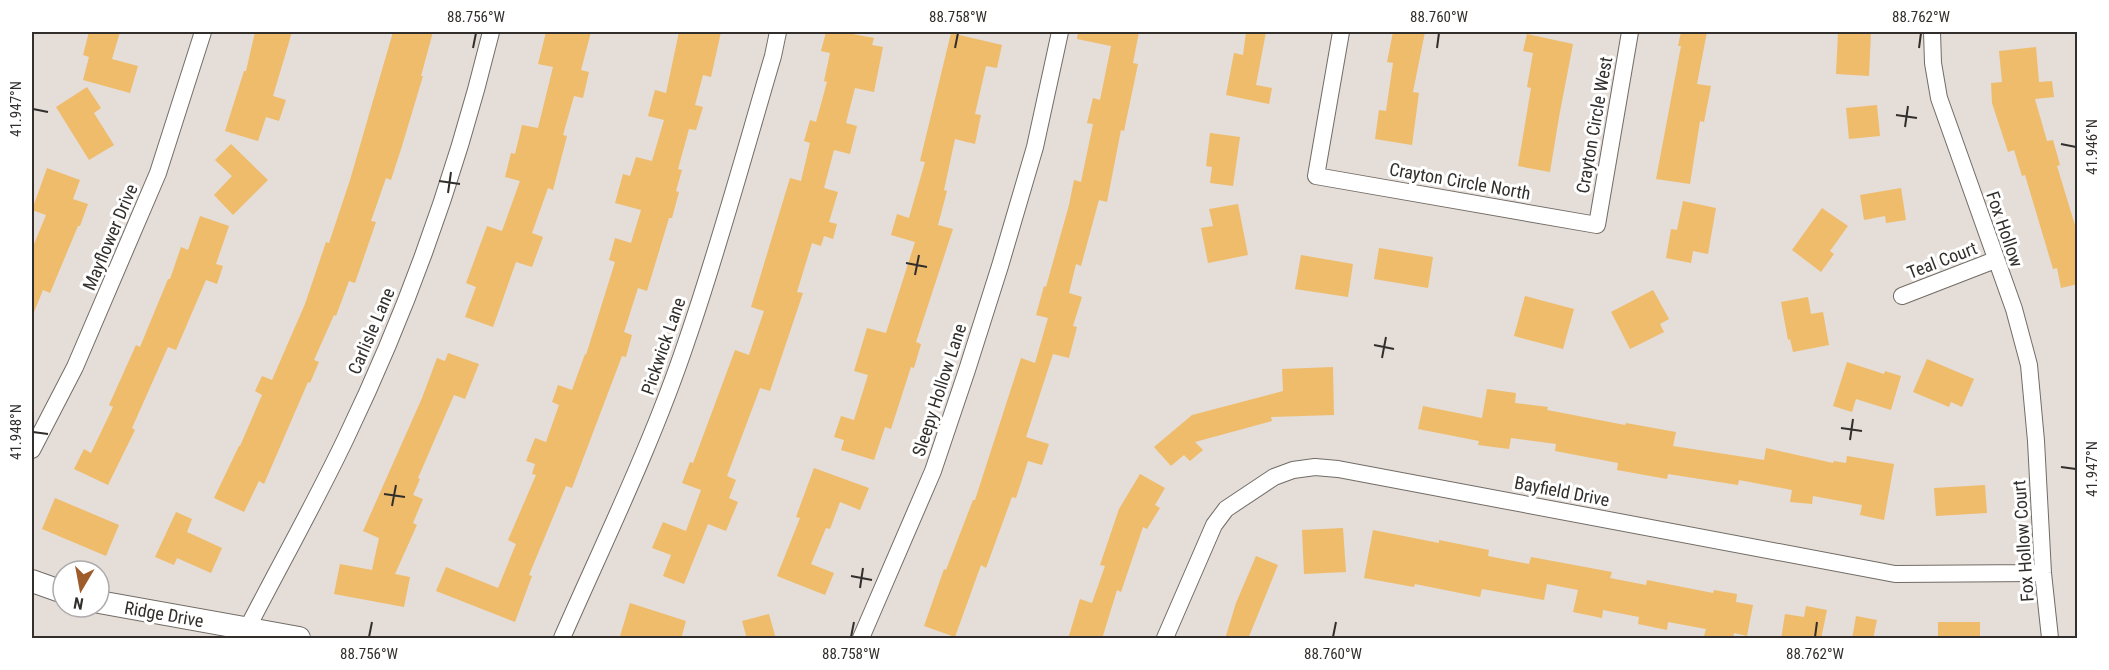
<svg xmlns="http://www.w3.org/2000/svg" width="2109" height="670" viewBox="0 0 2109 670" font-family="'Roboto Condensed',sans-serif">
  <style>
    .building { fill: #eebc6b }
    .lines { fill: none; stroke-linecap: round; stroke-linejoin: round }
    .street-casing { stroke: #726c66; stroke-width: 18 }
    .secondary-casing { stroke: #726c66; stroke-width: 24 }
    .street { stroke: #fff; stroke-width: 16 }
    .secondary { stroke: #fff; stroke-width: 22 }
    .ticks { fill: none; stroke: #312e2c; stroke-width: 2 }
    .labels { text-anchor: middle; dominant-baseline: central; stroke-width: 6; stroke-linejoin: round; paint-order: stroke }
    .street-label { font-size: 18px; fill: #312e2c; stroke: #fff }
    .neatline { fill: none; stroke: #312e2c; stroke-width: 2 }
    .ticks-label { font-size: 15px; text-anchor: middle; fill: #312e2c }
  </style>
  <rect width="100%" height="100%" fill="#e5ddd7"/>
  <path class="building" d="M89,32H120L112,59L138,66L130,93L83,80L89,57L83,55Z
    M255,32H292L273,96L286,100L279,121L266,117L258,141L225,131L244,71H246Z
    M393,32H433L421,76H423L402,146L391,180L386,178L371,221L376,222L355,283L349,281L336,316L334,315L314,360L319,362L310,383L308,382L264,484L259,481L244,512L214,498L239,446H240L262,395L255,391L262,376L272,380L305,304L326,242L329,243L350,180Z
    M546,32H591L581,70L589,72L583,98L574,96L563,135L567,136L553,190L548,188L532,233L543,237L532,267L516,262L493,327L465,317L476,287L466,283L487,226L502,231L520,181L505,177L511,153L515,154L522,125L538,128L553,67L538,64Z
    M679,32H721L711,77L703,75L695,105L703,107L696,130L689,129L678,169L682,170L676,191L679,192L672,218H669L647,291L638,288L624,332L632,335L626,357L622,356L572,488L566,486L529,575L532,576L515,622L436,591L446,567L498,588L516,544L508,540L536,475L532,474L535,464L526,461L535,438L546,442L559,405L552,402L558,385L572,390L585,354L586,355L615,262L609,260L615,238L631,243L641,210L615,203L623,174L630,176L636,157L652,161L664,120L648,116L655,90L666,93Z
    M826,32H842L874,38L872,45L883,47L874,92L855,88L846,123L857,126L850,154L834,150L824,188L838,192L829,222L837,224L833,239L824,236L821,246L812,243L797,292L803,293L770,391L760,388L727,476L736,480L729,498L738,502L726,531L708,524L684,584L663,576L671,555L652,548L663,522L686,531L701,490L682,483L690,462L693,463L735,350L749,355L764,311L751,307L790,178L801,181L810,143L804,141L810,120L816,122L827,82L824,81L830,53L821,51Z
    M1078,32H1139L1133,63L1138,64L1124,131L1121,130L1107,202L1099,200L1081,266L1076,264L1069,293L1082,297L1073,326L1077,327L1069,358L1053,354L1026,437L1049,444L1042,465L1028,461L1016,498L1012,497L986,568L981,565L955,637L924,626L944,569L946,570L973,500H975L1021,358L1035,363L1048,318L1036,315L1044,286L1046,287L1069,205L1074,180L1081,182L1093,124L1087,123L1093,98L1100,100L1111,46L1077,39Z
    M1246,32H1266L1256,85L1272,88L1269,104L1226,95L1234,53L1243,55Z
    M1393,32H1425L1413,92L1419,93L1412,145L1375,139L1379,110L1386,111L1393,63L1387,62Z
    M1681,32H1707L1697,84L1711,86L1704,122L1700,121L1690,184L1656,179L1681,46H1678Z
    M1838,32H1871L1869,76L1836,74Z
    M951,33L1002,45L997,68L986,66L975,114L981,115L975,144L955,139L944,190L947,191L938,225L953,229L916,342L921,344L914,368L911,367L891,429L885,427L874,460L841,450L844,440L834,437L841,416L854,420L868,375L854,371L867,328L886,333L915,242L891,235L897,214L909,218L925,162L920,161Z
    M1527,34L1573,44L1559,117L1550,172L1518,166L1531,88L1527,87L1533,53L1523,51Z
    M2036,47L2039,82L2052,81L2054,97L2035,99L2047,141L2053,140L2060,165L2057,166L2078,235V284L2061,288L2057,268L2053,269L2025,175L2022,176L2014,150L2008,152L1992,103L1991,83L2002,82L1999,51Z
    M87,87L101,108L94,113L114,145L89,160L56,107Z
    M1877,105L1880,136L1849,139L1846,108Z
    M1210,133L1240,137L1233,186L1210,183L1212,167L1206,166Z
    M231,144L268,180L233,215L214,195L232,176L215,160Z
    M47,168L80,180L73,199L88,204L80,226H78L50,293L43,290L32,317V249L46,215L32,210Z
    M1901,188L1906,220L1886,223L1885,216L1864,220L1860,195Z
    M1683,201L1716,208L1708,254L1693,251L1691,263L1666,258L1671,229L1677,230Z
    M1238,204L1248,255L1208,263L1201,228L1213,226L1209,209Z
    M1822,208L1848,226L1830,251L1834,254L1821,272L1792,250Z
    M200,216L229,226L216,264L223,266L217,284L206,280L176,350L168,347L132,428L135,430L108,485L74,469L84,449L91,453L113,407L109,405L136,345L140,347L168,279H170L181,247L188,250Z
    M1379,248L1433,257L1428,288L1374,279Z
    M1301,255L1353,264L1348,297L1295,289Z
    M1653,290L1669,319L1660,324L1664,332L1630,349L1611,312Z
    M1525,296L1574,309L1563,349L1514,336Z
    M1808,297L1811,314L1823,312L1829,345L1793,352L1790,339L1788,340L1781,302Z
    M448,353L479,364L465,399L454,395L418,478L420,479L413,495L423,499L413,523L417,525L395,574L410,577L404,607L334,594L340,564L372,570L379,538L363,531L422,398L437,358L445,361Z
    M1927,359L1974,379L1962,407L1951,402L1949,407L1913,392Z
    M1847,362L1884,374L1885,371L1901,376L1891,410L1856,399L1852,412L1833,406Z
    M1333,367L1334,415L1271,417L1272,421L1195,442L1203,450L1190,461L1184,455L1171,466L1154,447L1192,415L1283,391L1282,369Z
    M1487,389L1516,393L1515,403L1548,407L1547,410L1625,425L1626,423L1676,432L1673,446L1764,460L1766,448L1833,463L1834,461L1846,463L1847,456L1894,464L1884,520L1860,515L1862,505L1813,496L1812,504L1790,502L1792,490L1739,480L1738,485L1668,474L1667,479L1617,470L1618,463L1555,451L1556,444L1511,438L1509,449L1478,445L1479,441L1418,429L1423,406L1482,418Z
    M814,468L869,488L860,510L840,502L830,529L826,528L811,564L834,573L825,595L777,576L800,518L796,517Z
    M1140,474L1165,488L1155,505L1160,508L1147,529L1143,527L1121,592L1117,590L1102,639H1068L1080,599L1092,603L1105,566L1100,565L1119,509Z
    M1985,485L1987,513L1936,516L1934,488Z
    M55,498L119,525L106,556L42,529Z
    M176,512L192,519L187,532L222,548L211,573L177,558L174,565L155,557Z
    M1343,528L1346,572L1304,574L1302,530Z
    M1373,530L1439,543V540L1489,550L1488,556L1529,564L1531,557L1612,572L1610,578L1646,585L1647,580L1713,593L1714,590L1737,594L1736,602L1753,605L1747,636L1734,633L1733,639H1717L1704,636L1706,629L1668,622L1667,630L1638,624L1639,617L1603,610L1602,618L1573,612L1578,590L1547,584L1544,600L1482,589L1480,597L1415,584L1414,587L1364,578Z
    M1256,556L1278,565L1248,639H1225L1236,603Z
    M630,603L686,621L681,639H628L620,636Z
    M1806,606L1827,610L1821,639H1781L1785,614L1804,617Z
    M769,614L776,639H747L742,621Z
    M1856,616L1877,620L1873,639H1852Z
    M1938,622H1980V639H1938Z"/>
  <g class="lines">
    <g class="street-casing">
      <path id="street" d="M1341,32L1316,176L1597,225L1630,32
        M1932,32L1933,63L1939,98L2014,309L2029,365L2036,441L2043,573L2050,638
        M1902,296L1995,260
        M32,450L75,367L158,173L203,32
        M247,629C280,565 315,503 346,438C408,309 457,171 491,32
        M562,638C605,540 653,442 687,340C719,247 745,151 773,56L778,32
        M861,638L933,471L967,370L1000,266L1035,147L1060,32
        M1165,638L1214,525L1226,509L1274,477L1293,470L1315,467L1338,469L1895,574L2043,573"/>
    </g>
    <g class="secondary-casing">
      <path id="secondary" d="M32,581L63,592
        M99,602L299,638"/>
    </g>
    <use href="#street" class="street"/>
    <use href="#secondary" class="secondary"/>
  </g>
  <path class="ticks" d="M473,48L476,33M955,48L958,33M1437,48L1439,33M1919,48L1921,33M33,109L48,112M1896,115L1917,118M1905,127L1908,106M2061,144L2076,147M439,181L460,184M448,193L451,172M906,263L927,267M915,275L919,255M1374,345L1394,349M1382,358L1386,337M1841,428L1862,431M33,432L48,434M1850,440L1853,419M2061,467L2076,469M384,494L405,497M392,506L396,485M851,576L872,580M860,588L863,568M369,637L372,622M851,637L854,622M1333,637L1336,622M1815,637L1817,622"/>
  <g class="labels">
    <g class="street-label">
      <text transform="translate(1594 125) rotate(-80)">Crayton Circle West</text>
      <text transform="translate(1460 181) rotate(10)">Crayton Circle North</text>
      <text transform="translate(2005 229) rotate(71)">Fox Hollow</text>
      <text transform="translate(110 237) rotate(-67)">Mayflower Drive</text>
      <text transform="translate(1942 260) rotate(-21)">Teal Court</text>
      <text transform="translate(371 331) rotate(-67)">Carlisle Lane</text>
      <text transform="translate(663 346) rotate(-71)">Pickwick Lane</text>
      <text transform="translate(939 390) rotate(-72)">Sleepy Hollow Lane</text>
      <text transform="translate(1562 491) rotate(11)">Bayfield Drive</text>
      <text transform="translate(2023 541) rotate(-94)">Fox Hollow Court</text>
      <text transform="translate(164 614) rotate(10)">Ridge Drive</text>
    </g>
  </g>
  <rect width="2109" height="670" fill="none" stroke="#ffffff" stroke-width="66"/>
  <g transform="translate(81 589) rotate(190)"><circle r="28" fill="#ffffff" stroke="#adabab" stroke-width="1.5"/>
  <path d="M0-4.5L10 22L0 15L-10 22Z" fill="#9e5c2a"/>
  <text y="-9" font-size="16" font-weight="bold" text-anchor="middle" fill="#312e2c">N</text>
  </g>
  <rect x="33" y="33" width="2043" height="604" class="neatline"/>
  <g class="ticks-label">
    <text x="476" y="22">88.756°W</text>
    <text x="958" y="22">88.758°W</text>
    <text x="1439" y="22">88.760°W</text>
    <text x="1921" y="22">88.762°W</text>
    <text transform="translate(16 109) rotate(-90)" y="5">41.947°N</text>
    <text transform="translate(2092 147) rotate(-90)" y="5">41.946°N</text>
    <text transform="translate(16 432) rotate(-90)" y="5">41.948°N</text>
    <text transform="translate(2092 469) rotate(-90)" y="5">41.947°N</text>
    <text x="369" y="659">88.756°W</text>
    <text x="851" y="659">88.758°W</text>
    <text x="1333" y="659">88.760°W</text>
    <text x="1815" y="659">88.762°W</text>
  </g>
</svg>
